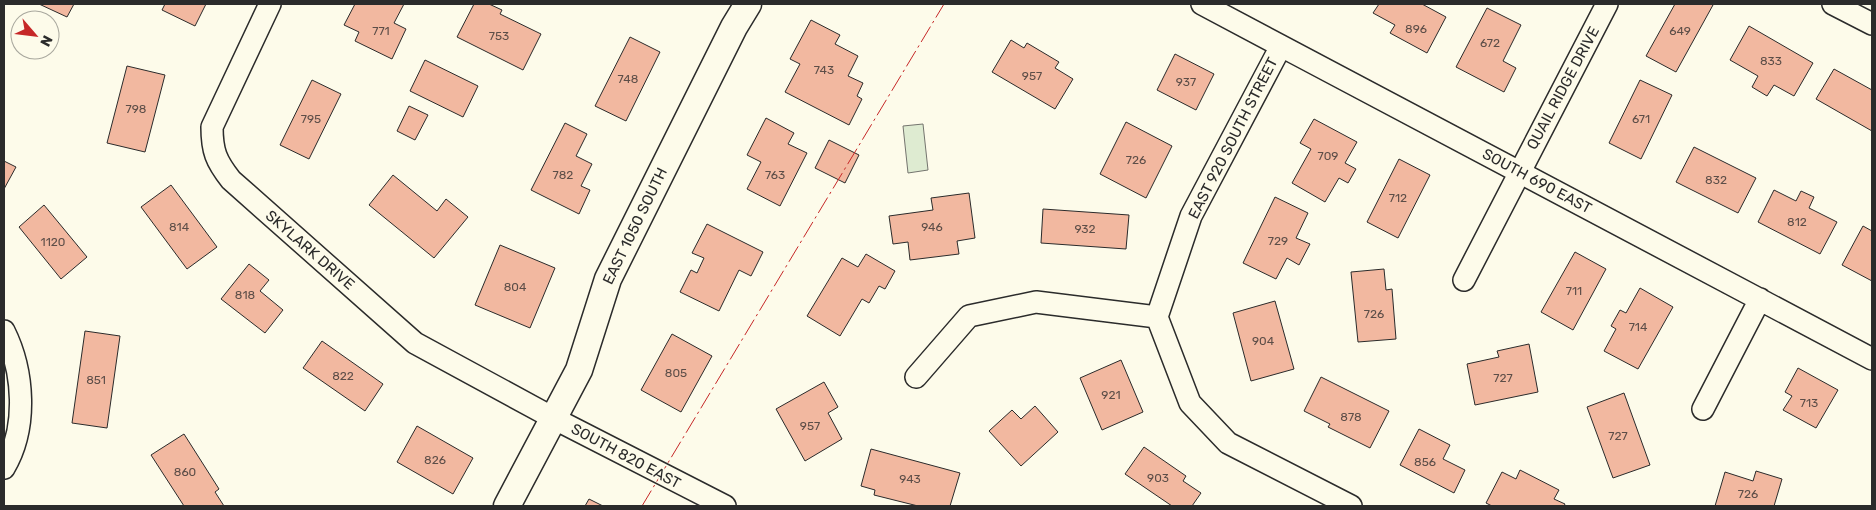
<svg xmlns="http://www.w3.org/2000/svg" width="1876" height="510" viewBox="0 0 1876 510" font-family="Rubik,sans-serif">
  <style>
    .green { fill: #deebd1; stroke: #74746e }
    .building { fill: #f2b8a0; stroke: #2b2b2b }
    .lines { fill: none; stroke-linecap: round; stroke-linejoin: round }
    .minor-casing { stroke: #2b2b2b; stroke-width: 24 }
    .tertiary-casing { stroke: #2b2b2b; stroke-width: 29 }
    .minor { stroke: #fdfbea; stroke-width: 21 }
    .tertiary { stroke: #fdfbea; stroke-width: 26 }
    .power { stroke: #c62828; stroke-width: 1; stroke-dasharray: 18 4 2.5 4; stroke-linecap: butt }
    .labels { text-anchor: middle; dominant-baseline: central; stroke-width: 4; stroke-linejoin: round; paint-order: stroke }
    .number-label { font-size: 12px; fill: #5d4e48 }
    .street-label { font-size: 15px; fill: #2b2b2b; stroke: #fdfbea }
  </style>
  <rect width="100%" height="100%" fill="#fdfbea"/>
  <path class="green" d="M923,124L928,170L908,173L903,126Z"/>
  <path class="building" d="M39,4H74L67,17Z
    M165,4H206L195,26L162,10Z
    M355,4H404L394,23L406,29L392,59L355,41L359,32L344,25Z
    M474,4H489L502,10L500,14L541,34L523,70L457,37Z
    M1379,4H1422L1446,17L1427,53L1390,33L1395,25L1373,13Z
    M1675,4H1710L1713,5L1676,72L1646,56Z
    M1487,8L1521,25L1503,61L1516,68L1504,92L1456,67Z
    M811,20L840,35L835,44L858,56L848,76L863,83L857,96L862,99L849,125L785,92L800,64L790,59Z
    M1749,26L1813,63L1794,96L1774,85L1767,96L1752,87L1758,76L1730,60Z
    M630,37L660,52L626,121L595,106Z
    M1011,40L1024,48L1027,43L1059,62L1055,68L1073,79L1055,109L992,72Z
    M1175,54L1214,74L1196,110L1157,90Z
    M425,60L478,86L463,117L410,91Z
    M127,66L165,75L145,152L107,143Z
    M1834,69L1872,90V131L1816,99Z
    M312,80L341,94L309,159L280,145Z
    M1640,80L1672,95L1641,159L1609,143Z
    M409,106L428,115L415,140L397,131Z
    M766,118L794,133L788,144L807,153L780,206L747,189L761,162L747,155Z
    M1314,119L1357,142L1345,163L1356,169L1348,183L1339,178L1325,202L1292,183L1311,149L1300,143Z
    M1126,122L1172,146L1146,198L1100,174Z
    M565,123L587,134L576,156L592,164L581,186L590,190L579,214L531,190Z
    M829,140L859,155L845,183L815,168Z
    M1694,147L1756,178L1738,213L1676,182Z
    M1399,159L1430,175L1398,238L1367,222Z
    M4,161L16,167L4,189Z
    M393,175L437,211L446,199L468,217L434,258L369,205Z
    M171,185L217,247L187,269L141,207Z
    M1774,190L1796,201L1801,191L1814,197L1809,208L1837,222L1820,254L1758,222Z
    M969,193L975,238L957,241L959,254L910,260L908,242L893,244L889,216L933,210L931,198Z
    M1275,197L1308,213L1296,238L1310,244L1299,265L1287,258L1276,279L1243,263Z
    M44,205L87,257L61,279L19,227Z
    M1043,209L1129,215L1126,249L1041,243Z
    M707,224L763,252L751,276L739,270L719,311L680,292L691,270L697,273L704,258L692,253Z
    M1863,226L1872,231V281L1842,265Z
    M500,245L555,268L530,328L475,305Z
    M1575,252L1606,269L1573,330L1541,312Z
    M866,254L895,271L885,289L879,286L869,303L862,299L840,336L807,316L842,258L858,267Z
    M249,264L269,280L260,291L283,310L265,333L221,299Z
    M1384,269L1386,290L1392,289L1396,339L1358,342L1351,272Z
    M1640,288L1673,307L1638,369L1604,351L1616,329L1611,326L1620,310L1626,313Z
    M1275,301L1294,369L1251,381L1233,313Z
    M85,331L120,336L107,428L72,423Z
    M672,334L712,356L681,412L641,390Z
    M322,341L383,384L365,411L303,368Z
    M1529,344L1538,392L1475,405L1467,364L1499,357L1497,351Z
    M1121,360L1143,412L1102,430L1080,378Z
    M1798,368L1838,390L1816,428L1783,410L1792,396L1785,392Z
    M1321,377L1389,411L1370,448L1328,427L1330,424L1304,411Z
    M824,382L838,407L828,413L842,439L805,461L776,409Z
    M1624,393L1650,465L1613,478L1587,407Z
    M1035,406L1058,432L1021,466L989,431L1012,410L1021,419Z
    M417,426L473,458L453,494L397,462Z
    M1419,429L1450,445L1443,459L1465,470L1454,493L1400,465Z
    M184,434L219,489L215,492L224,506H184L151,455Z
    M1144,447L1186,476L1183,481L1201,493L1192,506H1172L1125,474Z
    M871,449L960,473L950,506H918L874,495L875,490L861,486Z
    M1520,470L1559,490L1554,499L1565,504L1564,506H1492L1486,503L1502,472L1516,479Z
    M1756,471L1782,479L1774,506H1715L1725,472L1753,481Z
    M589,499L603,506H585Z"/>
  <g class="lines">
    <g class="minor-casing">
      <path id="minor" d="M270,4L212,127C212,151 216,161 231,180L415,343L555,419L725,506
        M1202,4L1872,359
        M1833,4L1872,24
        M1464,280L1607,4
        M1157,317L1191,216L1281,46
        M1157,317L1190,403L1228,443L1351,506
        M4,331C24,371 28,428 4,468
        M916,377L969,316L1036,302L1157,317
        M1703,409L1760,299"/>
    </g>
    <g class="tertiary-casing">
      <path id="tertiary" d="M507,506L579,370L608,279L734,27L748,4"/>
    </g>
    <use href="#minor" class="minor"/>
    <use href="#tertiary" class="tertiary"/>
    <path class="power" d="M642,506L944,4"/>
  </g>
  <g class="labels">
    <g class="number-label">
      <text x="1416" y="29">896</text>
      <text x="381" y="31">771</text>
      <text x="1680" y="31">649</text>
      <text x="499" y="36">753</text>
      <text x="1490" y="43">672</text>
      <text x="1771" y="61">833</text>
      <text x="824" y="70">743</text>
      <text x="1032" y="76">957</text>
      <text x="628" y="79">748</text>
      <text x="1186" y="82">937</text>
      <text x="136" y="109">798</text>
      <text x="311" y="119">795</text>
      <text x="1641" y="119">671</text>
      <text x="1328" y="156">709</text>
      <text x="1136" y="160">726</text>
      <text x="563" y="175">782</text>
      <text x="775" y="175">763</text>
      <text x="1716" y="180">832</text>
      <text x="1398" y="198">712</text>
      <text x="1797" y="222">812</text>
      <text x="179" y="227">814</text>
      <text x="932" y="227">946</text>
      <text x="1085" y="229">932</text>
      <text x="1278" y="241">729</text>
      <text x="53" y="242">1120</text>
      <text x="515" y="287">804</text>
      <text x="1574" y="291">711</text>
      <text x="245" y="295">818</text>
      <text x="1374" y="314">726</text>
      <text x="1638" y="327">714</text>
      <text x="1263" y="341">904</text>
      <text x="676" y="373">805</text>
      <text x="343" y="376">822</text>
      <text x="1503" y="378">727</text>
      <text x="96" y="380">851</text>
      <text x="1111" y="395">921</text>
      <text x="1809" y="403">713</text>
      <text x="1351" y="417">878</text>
      <text x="810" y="426">957</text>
      <text x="1618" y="436">727</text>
      <text x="435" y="460">826</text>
      <text x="1425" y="462">856</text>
      <text x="185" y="472">860</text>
      <text x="1158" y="478">903</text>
      <text x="910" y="479">943</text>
      <text x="1748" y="494">726</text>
    </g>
    <g class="street-label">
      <text transform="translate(1563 88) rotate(-62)">QUAIL RIDGE DRIVE</text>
      <text transform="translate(1233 138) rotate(-63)">EAST 920 SOUTH STREET</text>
      <text transform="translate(1537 181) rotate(28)">SOUTH 690 EAST</text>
      <text transform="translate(635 226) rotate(-64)">EAST 1050 SOUTH</text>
      <text transform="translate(310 250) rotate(41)">SKYLARK DRIVE</text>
      <text transform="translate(626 456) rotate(28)">SOUTH 820 EAST</text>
    </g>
  </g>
  <rect width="1876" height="510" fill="none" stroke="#2b2b2b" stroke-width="10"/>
  <g transform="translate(35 35) rotate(118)"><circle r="24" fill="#fdfbea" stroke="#a9a89e"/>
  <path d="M0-4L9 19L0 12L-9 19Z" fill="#c62828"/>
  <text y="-8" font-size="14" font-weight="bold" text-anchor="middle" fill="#2b2b2b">N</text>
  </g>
</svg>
